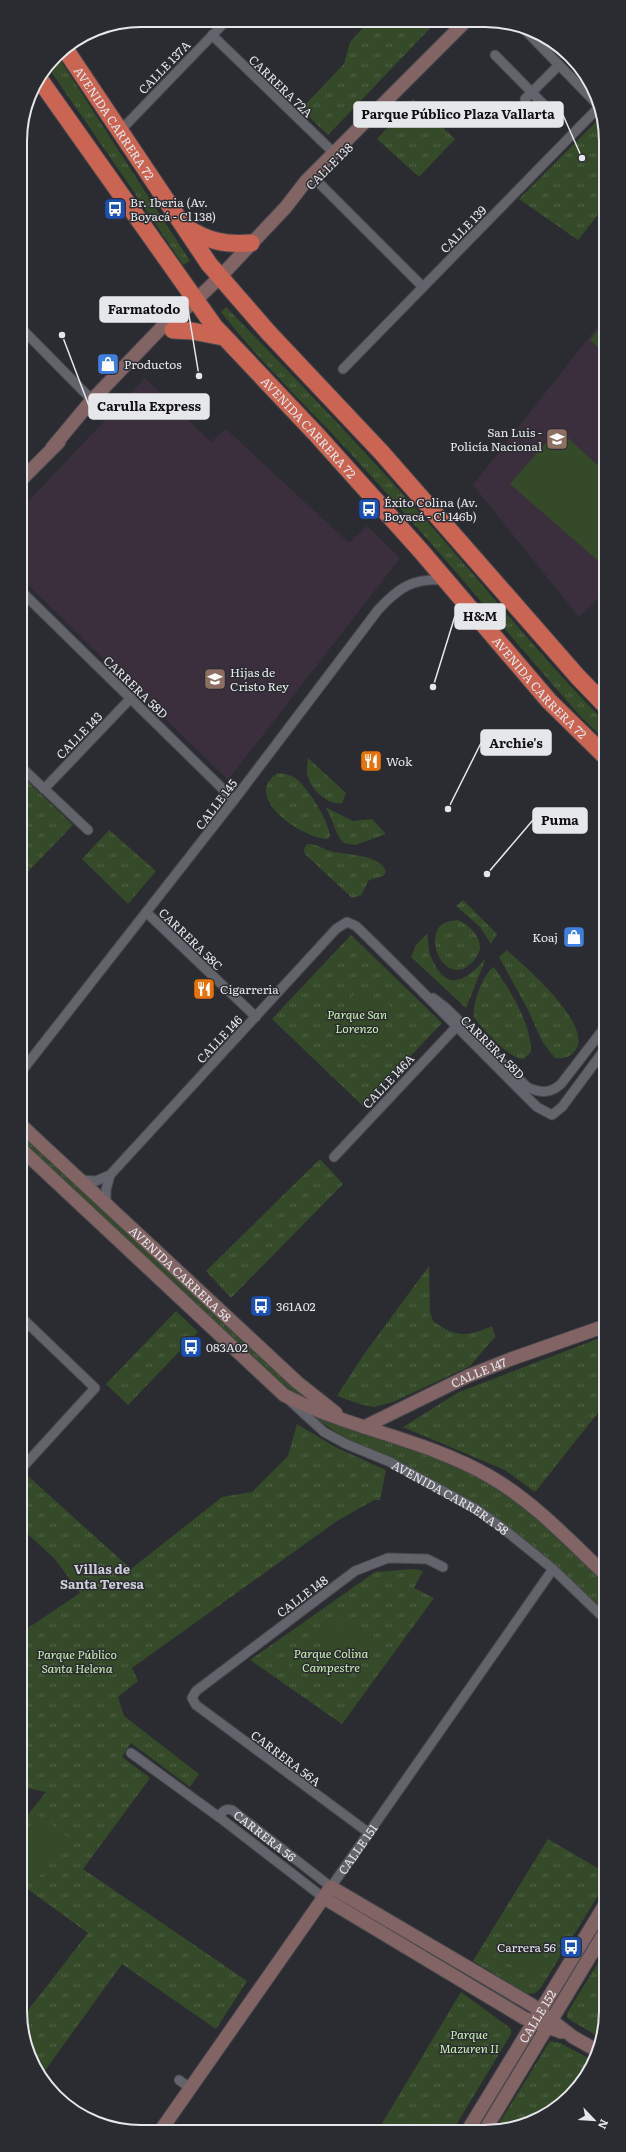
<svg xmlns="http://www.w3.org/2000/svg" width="626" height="2152" viewBox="0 0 626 2152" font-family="Literata,serif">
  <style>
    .education { fill: #3b2f3d }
    .grass { fill: url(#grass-tufts) }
    .pitch { fill: #354a28 }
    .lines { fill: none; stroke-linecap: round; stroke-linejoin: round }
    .street-casing { stroke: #46474c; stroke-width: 11 }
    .secondary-casing { stroke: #46474c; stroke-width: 15 }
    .highway-casing { stroke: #46474c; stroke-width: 19 }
    .street { stroke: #63636b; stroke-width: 9 }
    .secondary { stroke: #826464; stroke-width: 13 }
    .highway { stroke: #c96552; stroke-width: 17 }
    .labels { text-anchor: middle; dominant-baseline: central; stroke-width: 3; stroke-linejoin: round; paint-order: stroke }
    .street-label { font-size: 12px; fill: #e6e7eb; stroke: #2b2c32 }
    .poi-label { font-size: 12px; fill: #e6e7eb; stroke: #2b2c32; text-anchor: start }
    .park-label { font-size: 12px; font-style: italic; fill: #c8f0b0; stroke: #2b2c32 }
    .neighbourhood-label { font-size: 13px; font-weight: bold; fill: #cdced7; stroke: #2b2c32 }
    .rim { fill: none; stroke: #e6e7eb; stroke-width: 2 }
    .leader { fill: none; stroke: #e6e7eb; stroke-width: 1.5 }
    .callout-dot { fill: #e6e7eb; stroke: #2b2c32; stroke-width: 1.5 }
    .callout { fill: #e6e7eb; stroke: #e6e7eb; stroke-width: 1.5 }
    .callout-label { font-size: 13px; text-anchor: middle; font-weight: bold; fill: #111 }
  </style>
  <defs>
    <pattern id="grass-tufts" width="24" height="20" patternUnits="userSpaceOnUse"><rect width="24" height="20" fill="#354a28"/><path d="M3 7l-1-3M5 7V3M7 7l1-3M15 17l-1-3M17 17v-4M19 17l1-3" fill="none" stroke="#526447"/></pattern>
  </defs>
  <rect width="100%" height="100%" fill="#2b2c32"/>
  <path class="education" d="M604,318V592L579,617L473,485Z
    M145,378L211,442L226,429L349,543L367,526L400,558L228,780L21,578V509Z"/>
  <path class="grass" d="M369,21L436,22L328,135L301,109L344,64L350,42Z
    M57,55L190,261L183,265C139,198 93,133 48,67Z
    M413,99L455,139L419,177L377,139Z
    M603,115L604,207L578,240L519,199Z
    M226,307C297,380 367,453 434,529C491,594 544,661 604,721V739L581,717C508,634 437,548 362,466C316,415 264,367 221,312Z
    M308,758L346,793L342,803C327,806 307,786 307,771C306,767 308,762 308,758Z
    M278,773C285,774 292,775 298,780C310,792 328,819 330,836L328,839C302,839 240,796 278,773Z
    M21,775L73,825L21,879Z
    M325,807L353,821L372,819L386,834L355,845L344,843C334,834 334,819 325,807Z
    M109,830L156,871L128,904L82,859Z
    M307,844C315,843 323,849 330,851C344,855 382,854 386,872L383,876L369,880L361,895L352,898L305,854L304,849Z
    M463,900L497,934L491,944L480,927L456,906Z
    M458,920C469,925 481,936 480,949C478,956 474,961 468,966C447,981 429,949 437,931C440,922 450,921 458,920Z
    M427,934C429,943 428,952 432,959C447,994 467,980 486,958L466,1008L411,957L416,945Z
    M351,935L442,1023L363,1106L272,1019Z
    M507,950C524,966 601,1030 572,1054C567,1058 562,1059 555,1058L543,1043L527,1008L499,957Z
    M494,967C510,991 531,1022 531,1052L524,1059C512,1061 481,1028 474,1017C472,1005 483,973 494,967Z
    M21,1133L316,1402L292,1391L282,1384L21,1142Z
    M320,1159L343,1184L231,1298L206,1271Z
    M429,1266L430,1312L433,1321C457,1338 466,1337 492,1326L495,1337L470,1366L393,1402L374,1407L360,1404L337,1396L362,1357Z
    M176,1311L198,1332L128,1405L106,1384Z
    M605,1336V1404L535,1492L505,1470L403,1427L459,1392Z
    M309,1414C372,1436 444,1456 501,1491C537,1513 574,1553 605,1584V1614L521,1536L473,1502L399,1461L346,1439Z
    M297,1424L335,1447L386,1470L380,1500H374L337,1521L132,1668L138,1681L118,1697L124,1716L199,1774L190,1787L131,1743L122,1757L150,1778L83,1869L247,1981L216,2029L122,1964L41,2076C28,2059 22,2039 22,2018L88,1933L22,1885V1822L46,1792L22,1787V1632L80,1593L55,1559L22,1529V1482L28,1476L131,1569L222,1497L252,1492L288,1456Z
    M415,1569L423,1571L414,1588L434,1598L342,1724L250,1660L375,1572Z
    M548,1839L606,1873V1883L540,1989L535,1993L527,1994L473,1961Z
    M339,1895L519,2003L517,2008L336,1900Z
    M606,1950V2018L601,2038L567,2018V2013Z
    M461,1992L506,2025L511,2029V2034L453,2130H378Z
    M550,2041L560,2043L594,2061C588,2071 583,2082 576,2090C559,2111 522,2130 495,2130Z
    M522,2048L526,2049L478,2130H472Z"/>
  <path class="pitch" d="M604,322V353L590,340Z
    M558,429L604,471V566L510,484Z
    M356,989L391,1006L382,1024L348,1007Z
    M343,1009L385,1030L375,1050L333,1030Z
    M328,1619L372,1634L365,1657L321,1643Z
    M301,1647L343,1669L334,1688L292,1666Z
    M39,1815L69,1838L55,1856L25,1833Z
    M22,1836L52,1859L39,1877L22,1864Z
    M506,1931L545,1954L531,1977L492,1954Z"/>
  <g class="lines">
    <g class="street-casing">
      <g id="street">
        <path d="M523,28L599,106"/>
        <path d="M212,35L334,153"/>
        <path d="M495,55L558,119"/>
        <path d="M525,99L559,65"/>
        <path d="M120,131L226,21"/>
        <path d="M316,180L423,287"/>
        <path d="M20,304V306"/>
        <path d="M20,327L92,400"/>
        <path d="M343,369L600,106"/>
        <path d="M21,591L234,800"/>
        <path d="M21,767L88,830"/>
        <path d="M44,789L131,698"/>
        <path d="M146,912L256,1017"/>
        <path d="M433,998L445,1007L527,1087C540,1093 550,1094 561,1084L605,1027"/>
        <path d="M21,1072L234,800L378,610C399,587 413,578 445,580"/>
        <path d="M334,1157L459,1024"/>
        <path d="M81,1180L96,1181L110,1175L336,929L347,922L356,926C417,985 476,1047 537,1107L552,1115L562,1107L605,1049"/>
        <path d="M106,1205V1190L110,1175"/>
        <path d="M22,1318L95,1388L22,1468"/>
        <path id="s1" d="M289,1400L324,1432L346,1444L390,1462L476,1509L501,1527L553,1569L605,1619"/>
        <path d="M131,1753L219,1817L324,1898"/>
        <path id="s2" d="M219,1817C223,1811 225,1808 232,1810L331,1887L553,1569"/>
        <path d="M369,1833L196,1705L192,1698L196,1691L355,1571L388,1558L427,1559L443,1567"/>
        <path d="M179,2080L190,2088"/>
      </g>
    </g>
    <g class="secondary-casing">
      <g id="secondary">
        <path d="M52,448L92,400L166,323L195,301L220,277L286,207L306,181L465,22"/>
        <path d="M21,480L59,442"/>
        <path id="s3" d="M21,1125L297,1382L336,1413"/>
        <path d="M21,1149L284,1395C349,1429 425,1439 489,1476C533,1501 569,1540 605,1574"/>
        <path id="s4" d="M364,1427L468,1376L511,1359L605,1326"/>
        <path d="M324,1898L524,2018L561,2032"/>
        <path d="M161,2130L331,1887L532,2005L573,2037L598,2051"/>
        <path id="s5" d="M468,2130L606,1903"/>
        <path d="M485,2130L606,1930"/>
      </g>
    </g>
    <g class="highway-casing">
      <g id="highway">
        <path id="s6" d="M65,49L209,264L268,332L382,453L578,677L604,704"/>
        <path id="s7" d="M40,80L214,326L317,435L421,551L549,701L604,755"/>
        <path d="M186,227C207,241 225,245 251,243"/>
        <path d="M173,330L192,331L223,337"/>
      </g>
    </g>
    <use href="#street" class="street"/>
    <use href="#secondary" class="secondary"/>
    <use href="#highway" class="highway"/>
  </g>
  <defs>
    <g id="bus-square" transform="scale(1.15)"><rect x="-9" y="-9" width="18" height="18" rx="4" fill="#1a4fb4" stroke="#2b2c32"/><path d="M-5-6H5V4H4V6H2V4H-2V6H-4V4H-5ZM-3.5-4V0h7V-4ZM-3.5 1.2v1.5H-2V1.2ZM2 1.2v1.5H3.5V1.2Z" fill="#fff"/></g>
    <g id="shop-square" transform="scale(1.15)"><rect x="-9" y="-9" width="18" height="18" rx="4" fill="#3f7fe0" stroke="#2b2c32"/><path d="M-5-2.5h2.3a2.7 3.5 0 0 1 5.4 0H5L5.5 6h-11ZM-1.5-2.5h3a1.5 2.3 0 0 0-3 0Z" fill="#fff"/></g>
    <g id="school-square" transform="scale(1.15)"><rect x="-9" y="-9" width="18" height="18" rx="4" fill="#8d6e63" stroke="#2b2c32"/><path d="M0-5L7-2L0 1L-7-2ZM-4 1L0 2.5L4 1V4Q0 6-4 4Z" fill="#fff"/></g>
    <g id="restaurant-square" transform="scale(1.15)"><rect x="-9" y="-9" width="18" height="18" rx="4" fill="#e8710a" stroke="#2b2c32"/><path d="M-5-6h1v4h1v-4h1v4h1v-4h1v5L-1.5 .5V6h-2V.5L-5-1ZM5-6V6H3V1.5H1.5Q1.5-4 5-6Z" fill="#fff"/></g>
  </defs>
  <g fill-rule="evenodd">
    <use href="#bus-square" x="115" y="209"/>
    <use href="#shop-square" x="108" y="364"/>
    <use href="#school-square" x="557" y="439"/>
    <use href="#bus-square" x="369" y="509"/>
    <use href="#school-square" x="215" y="679"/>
    <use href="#restaurant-square" x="371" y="761"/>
    <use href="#shop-square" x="574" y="937"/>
    <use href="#restaurant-square" x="204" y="989"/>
    <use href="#bus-square" x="261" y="1306"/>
    <use href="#bus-square" x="191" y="1347"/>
    <use href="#bus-square" x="571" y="1947"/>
  </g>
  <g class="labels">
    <g class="street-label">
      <text transform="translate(164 67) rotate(-46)">CALLE 137A</text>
      <text transform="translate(281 86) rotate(44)">CARRERA 72A</text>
      <text stroke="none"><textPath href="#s6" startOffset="89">AVENIDA CARRERA 72</textPath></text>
      <text transform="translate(329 166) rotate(-45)">CALLE 138</text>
      <text transform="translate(463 229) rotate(-46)">CALLE 139</text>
      <text stroke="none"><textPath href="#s7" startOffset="440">AVENIDA CARRERA 72</textPath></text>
      <text transform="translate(136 687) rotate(44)">CARRERA 58D</text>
      <text stroke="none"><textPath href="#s7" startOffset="788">AVENIDA CARRERA 72</textPath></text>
      <text transform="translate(79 735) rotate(-46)">CALLE 143</text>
      <text transform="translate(216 804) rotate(-53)">CALLE 145</text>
      <text transform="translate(191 939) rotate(44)">CARRERA 58C</text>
      <text transform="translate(219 1039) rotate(-47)">CALLE 146</text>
      <text transform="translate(493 1047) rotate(45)">CARRERA 58D</text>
      <text transform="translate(388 1081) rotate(-47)">CALLE 146A</text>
      <text stroke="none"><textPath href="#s3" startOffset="218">AVENIDA CARRERA 58</textPath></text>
      <text stroke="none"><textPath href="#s4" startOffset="127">CALLE 147</textPath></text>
      <text stroke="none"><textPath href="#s1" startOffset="190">AVENIDA CARRERA 58</textPath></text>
      <text transform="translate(302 1596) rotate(-37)">CALLE 148</text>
      <text transform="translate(286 1758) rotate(37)">CARRERA 56A</text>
      <text stroke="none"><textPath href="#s2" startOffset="58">CARRERA 56</textPath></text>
      <text stroke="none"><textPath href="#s2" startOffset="188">CALLE 151</textPath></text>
      <text stroke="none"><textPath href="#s5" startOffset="133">CALLE 152</textPath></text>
    </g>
    <g class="poi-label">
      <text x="130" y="202">Br. Iberia (Av.<tspan x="130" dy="14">Boyacá - Cl 138)</tspan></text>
      <text x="124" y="364">Productos</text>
      <text x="542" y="432" text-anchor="end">San Luis -<tspan x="542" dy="14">Policía Nacional</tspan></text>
      <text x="384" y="502">Éxito Colina (Av.<tspan x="384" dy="14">Boyacá - Cl 146b)</tspan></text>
      <text x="230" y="672">Hijas de<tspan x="230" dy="14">Cristo Rey</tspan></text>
      <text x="386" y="761">Wok</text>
      <text x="558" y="937" text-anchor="end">Koaj</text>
      <text x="220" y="989">Cigarreria</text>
      <text x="276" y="1306">361A02</text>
      <text x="206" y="1347">083A02</text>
      <text x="556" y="1947" text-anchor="end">Carrera 56</text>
    </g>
    <g class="park-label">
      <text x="357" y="1014">Parque San<tspan x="357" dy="14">Lorenzo</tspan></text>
      <text x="331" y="1653">Parque Colina<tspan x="331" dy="14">Campestre</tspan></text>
      <text x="77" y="1654">Parque Público<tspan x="77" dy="14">Santa Helena</tspan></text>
      <text x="469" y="2034">Parque<tspan x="469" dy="14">Mazuren II</tspan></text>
    </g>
    <g class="neighbourhood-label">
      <text x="102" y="1568">Villas de<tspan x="102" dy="15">Santa Teresa</tspan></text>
    </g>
  </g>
  <path d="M0 0H626V2152H0ZM141 27H485A114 114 0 0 1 599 141V2011A114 114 0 0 1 485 2125H141A114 114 0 0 1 27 2011V141A114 114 0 0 1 141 27Z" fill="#2b2c32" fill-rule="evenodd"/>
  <path class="rim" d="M141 27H485A114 114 0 0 1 599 141V2011A114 114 0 0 1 485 2125H141A114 114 0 0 1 27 2011V141A114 114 0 0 1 141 27Z"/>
  <path class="leader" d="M582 158L563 115M199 376L188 309M62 335L89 406M433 687L455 616M448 809L481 743M487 874L533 820"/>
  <g class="callout-dot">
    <circle cx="582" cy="158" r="4"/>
    <circle cx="199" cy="376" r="4"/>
    <circle cx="62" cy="335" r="4"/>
    <circle cx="433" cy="687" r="4"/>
    <circle cx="448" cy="809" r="4"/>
    <circle cx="487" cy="874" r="4"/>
  </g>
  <g class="callout">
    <rect x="354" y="102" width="209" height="25" rx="4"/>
    <rect x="100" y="297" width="88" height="25" rx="4"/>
    <rect x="89" y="394" width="120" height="25" rx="4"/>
    <rect x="455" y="604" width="50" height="25" rx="4"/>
    <rect x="481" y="730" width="70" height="25" rx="4"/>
    <rect x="533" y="808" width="54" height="25" rx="4"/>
  </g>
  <g class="callout-label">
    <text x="458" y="119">Parque Público Plaza Vallarta</text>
    <text x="144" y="314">Farmatodo</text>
    <text x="149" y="411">Carulla Express</text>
    <text x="480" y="621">H&amp;M</text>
    <text x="516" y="748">Archie's</text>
    <text x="560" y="825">Puma</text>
  </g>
  <g transform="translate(594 2120) rotate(115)" stroke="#2b2c32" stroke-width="3" paint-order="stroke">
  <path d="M0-3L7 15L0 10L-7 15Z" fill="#e6e7eb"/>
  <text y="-6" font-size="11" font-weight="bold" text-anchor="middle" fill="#e6e7eb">N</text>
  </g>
</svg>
